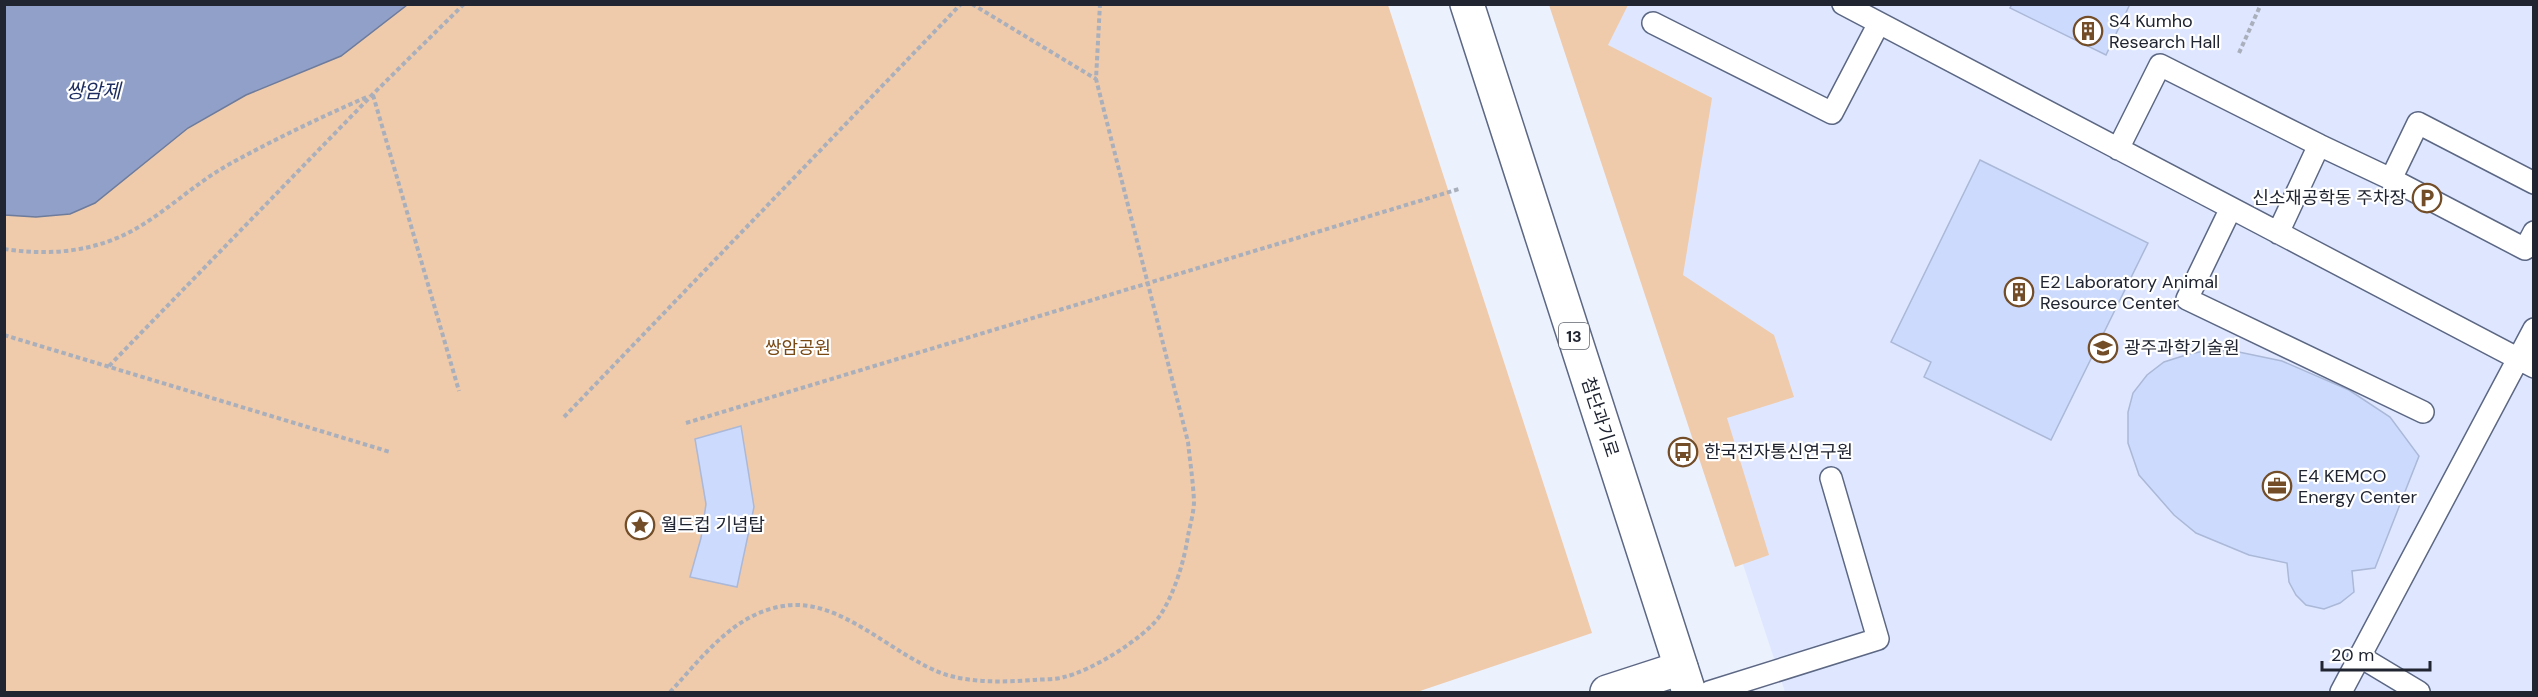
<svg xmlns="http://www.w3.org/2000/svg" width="2538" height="697" viewBox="0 0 2538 697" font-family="'DM Sans','Noto Sans KR',sans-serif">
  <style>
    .built { fill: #dee7ff }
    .green { fill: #efcbab }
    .water { fill: #90a0c9; stroke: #6e7b9b; stroke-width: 1.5 }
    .building { fill: #ccdafd; stroke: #abb8d7; stroke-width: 1.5 }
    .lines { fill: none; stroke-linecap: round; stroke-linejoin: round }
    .lane-casing { stroke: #5c6783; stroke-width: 24 }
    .secondary-casing { stroke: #5c6783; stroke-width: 36 }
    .primary-casing { stroke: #5c6783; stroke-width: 36 }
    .path { stroke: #aaafbc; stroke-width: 4; stroke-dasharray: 4.5 3; stroke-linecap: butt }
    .lane { stroke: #fff; stroke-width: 21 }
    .secondary { stroke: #fff; stroke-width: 33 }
    .primary { stroke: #fff; stroke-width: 33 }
    .labels { text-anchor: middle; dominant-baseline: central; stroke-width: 4.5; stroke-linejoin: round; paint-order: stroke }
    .shield { fill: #fff; stroke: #63666f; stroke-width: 1.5 }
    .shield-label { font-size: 16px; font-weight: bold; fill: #202531 }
    .poi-label { font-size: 18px; fill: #202531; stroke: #fff; text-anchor: start }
    .park-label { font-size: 18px; fill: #794913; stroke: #fff }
    .street-label { font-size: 18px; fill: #202531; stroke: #fff }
    .water-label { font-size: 20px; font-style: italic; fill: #1d2d5f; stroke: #fff }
  </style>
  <rect width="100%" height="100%" fill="#ecf1fe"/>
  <path class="built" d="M1559,5H2533V692H1785Z"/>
  <path class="green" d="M4,5H1388L1592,633L1417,692H5Z
    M1549,5H1628L1608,45L1712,98L1683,275L1774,335L1794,397L1727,418L1769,555L1735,567Z"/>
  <path class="water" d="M4,5L5,4L407,5L341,56L246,95L188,128L95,203L70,214L36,217L5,215Z"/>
  <path class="building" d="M2012,4H2130L2106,55L2010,8Z
    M1980,160L2148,243L2051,440L1924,377L1931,362L1891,342Z
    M2210,350L2234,351L2282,361L2349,390L2390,417L2419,456L2375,568L2352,571L2354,592L2340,603L2324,609L2306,605L2296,595L2289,582L2287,563L2249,555L2196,533L2174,515L2139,475L2128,443V412L2133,393L2147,375L2164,362L2189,354Z
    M741,426L754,507L737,587L690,577L701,538L706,504L695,439Z"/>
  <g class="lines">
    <g class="lane-casing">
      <path id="lane" d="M1843,4L2534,367
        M1653,23L1832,113L1879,23
        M2118,149L2160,65L2319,145
        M2391,179L2418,123L2534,183
        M2231,208L2187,299L2423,412
        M2278,233L2319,145L2391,179L2525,249L2534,232
        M2359,656L2419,692
        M1709,692L1878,639L1831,478
        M2341,692L2534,329"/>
    </g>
    <g class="secondary-casing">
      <path id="secondary" d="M1607,692L1681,668"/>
    </g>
    <g class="primary-casing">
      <path id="primary" d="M1467,4L1689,692"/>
    </g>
    <path class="path" d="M972,4L1096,79
      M2239,53L2261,4
      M373,95L459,391
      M4,249C50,256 96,252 137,228C168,210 195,184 226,166C273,140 321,117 369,96
      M4,335L390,452
      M109,366L373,94L464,4
      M564,417L961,4
      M686,423L1459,189
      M670,692C702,658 733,614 783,606C841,596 894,658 947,675C975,683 1004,682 1033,680C1043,679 1055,680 1064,677C1091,671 1143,639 1159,617C1174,595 1184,562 1188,536C1190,525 1194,512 1194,501C1193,481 1190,461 1188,442L1096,79L1100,4"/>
    <use href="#lane" class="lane"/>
    <use href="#secondary" class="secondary"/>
    <use href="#primary" class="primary"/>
  </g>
  <defs>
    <g id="building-ring" transform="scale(1.5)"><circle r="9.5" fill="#fff" stroke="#724d28" stroke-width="1.5"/><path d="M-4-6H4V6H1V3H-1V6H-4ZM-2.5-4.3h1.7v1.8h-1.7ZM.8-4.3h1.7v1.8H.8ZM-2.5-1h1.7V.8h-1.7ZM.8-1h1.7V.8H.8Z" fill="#724d28"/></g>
    <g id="parking-ring" transform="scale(1.5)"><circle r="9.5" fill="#fff" stroke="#724d28" stroke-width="1.5"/><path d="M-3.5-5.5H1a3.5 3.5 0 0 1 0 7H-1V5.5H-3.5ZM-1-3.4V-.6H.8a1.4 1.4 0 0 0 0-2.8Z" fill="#724d28"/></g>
    <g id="university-ring" transform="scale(1.5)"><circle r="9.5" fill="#fff" stroke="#724d28" stroke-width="1.5"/><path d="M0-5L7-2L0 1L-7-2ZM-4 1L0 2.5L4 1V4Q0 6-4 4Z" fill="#724d28"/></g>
    <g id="bus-ring" transform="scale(1.5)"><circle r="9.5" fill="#fff" stroke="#724d28" stroke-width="1.5"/><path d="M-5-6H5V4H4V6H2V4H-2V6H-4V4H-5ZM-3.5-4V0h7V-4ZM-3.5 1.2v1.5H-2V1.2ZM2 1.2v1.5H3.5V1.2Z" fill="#724d28"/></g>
    <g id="office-ring" transform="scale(1.5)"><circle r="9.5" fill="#fff" stroke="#724d28" stroke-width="1.5"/><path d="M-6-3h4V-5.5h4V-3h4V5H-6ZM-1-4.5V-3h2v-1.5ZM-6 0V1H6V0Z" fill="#724d28"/></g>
    <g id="sight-ring" transform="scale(1.5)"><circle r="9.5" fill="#fff" stroke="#724d28" stroke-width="1.5"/><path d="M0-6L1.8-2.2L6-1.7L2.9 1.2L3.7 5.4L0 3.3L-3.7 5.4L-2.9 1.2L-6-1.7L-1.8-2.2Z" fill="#724d28"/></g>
  </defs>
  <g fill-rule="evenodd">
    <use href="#building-ring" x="2088" y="31"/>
    <use href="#parking-ring" x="2427" y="198"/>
    <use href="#building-ring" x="2019" y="292"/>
    <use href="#university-ring" x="2103" y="348"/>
    <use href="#bus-ring" x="1683" y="452"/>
    <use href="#office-ring" x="2277" y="486"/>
    <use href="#sight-ring" x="640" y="525"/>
  </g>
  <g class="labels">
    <rect class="shield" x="1559" y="323" width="30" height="26" rx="4.5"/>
    <g class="shield-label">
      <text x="1574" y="336">13</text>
    </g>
    <g class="poi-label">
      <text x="2109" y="21">S4 Kumho<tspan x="2109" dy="21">Research Hall</tspan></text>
      <text x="2406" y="198" text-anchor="end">신소재공학동 주차장</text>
      <text x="2040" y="282">E2 Laboratory Animal<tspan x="2040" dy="21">Resource Center</tspan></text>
      <text x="2124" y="348">광주과학기술원</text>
      <text x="1704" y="452">한국전자통신연구원</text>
      <text x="2298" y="476">E4 KEMCO<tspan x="2298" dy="21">Energy Center</tspan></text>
      <text x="661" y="525">월드컵 기념탑</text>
    </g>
    <g class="park-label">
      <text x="798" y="348">쌍암공원</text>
    </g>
    <g class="street-label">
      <text transform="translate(1600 417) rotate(72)">첨단과기로</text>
    </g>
    <g class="water-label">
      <text x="93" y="91">쌍암제</text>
    </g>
  </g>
  <rect width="2538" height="697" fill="none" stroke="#202531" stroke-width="12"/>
  <path d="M2322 661v9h108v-9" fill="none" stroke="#202531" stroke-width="3"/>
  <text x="2331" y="661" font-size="18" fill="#202531" stroke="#ffffff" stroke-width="4.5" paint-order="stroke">20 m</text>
</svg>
